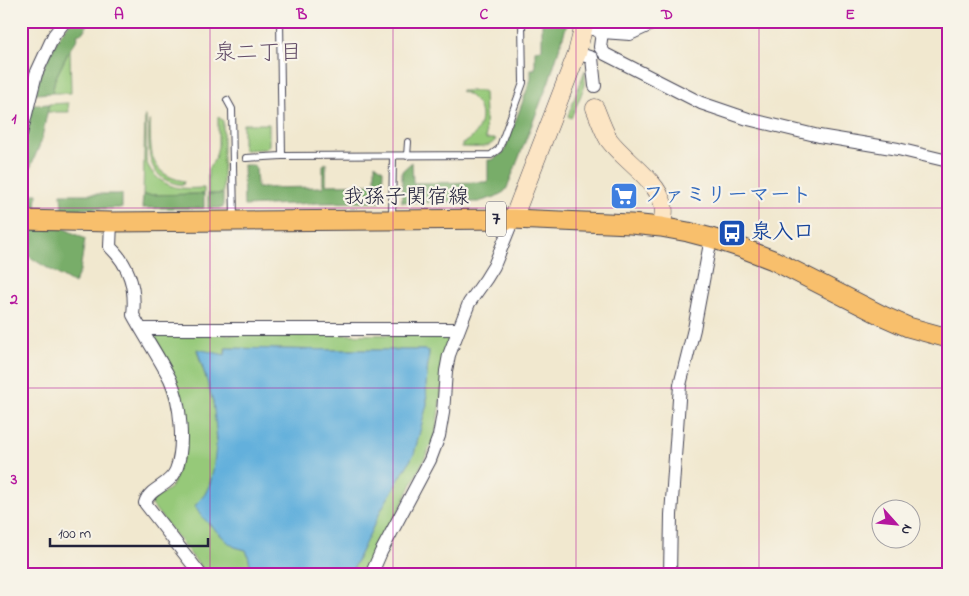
<svg xmlns="http://www.w3.org/2000/svg" width="969" height="596" viewBox="0 0 969 596" font-family="'Indie Flower','Klee One',sans-serif">
  <style>
    .green { fill: #96c979; stroke: #5c765a }
    .forest { fill: #78ad69; stroke: #4d6852 }
    .water { fill: #63b0dc; stroke: #42698c }
    .lines { fill: none; stroke-linecap: round; stroke-linejoin: round }
    .lane-casing { stroke: #414051; stroke-width: 8 }
    .street-casing { stroke: #414051; stroke-width: 14 }
    .secondary-casing { stroke: #414051; stroke-width: 19 }
    .primary-casing { stroke: #414051; stroke-width: 21 }
    .lane { stroke: #fff; stroke-width: 6 }
    .street { stroke: #fff; stroke-width: 12 }
    .secondary { stroke: #fce5c4; stroke-width: 18 }
    .primary { stroke: #f8bf6c; stroke-width: 19 }
    .grid { fill: none; stroke: #b5179e; stroke-width: 1; stroke-opacity: 0.55 }
    .labels { text-anchor: middle; dominant-baseline: central; stroke-width: 4.5; stroke-linejoin: round; paint-order: stroke }
    .shield { fill: #f7f3e8; stroke: #62616f; stroke-width: 1 }
    .shield-label { font-size: 20px; font-weight: bold; fill: #22223b }
    .shop-label { font-size: 21px; font-weight: bold; fill: #366cbe; stroke: #f7f3e8; text-anchor: start }
    .street-label { font-size: 21px; fill: #22223b; stroke: #f7f3e8 }
    .transit-label { font-size: 21px; font-weight: bold; fill: #164399; stroke: #f7f3e8; text-anchor: start }
    .neighbourhood-label { font-size: 22px; fill: #634d68; stroke: #f7f3e8 }
    .neatline { fill: none; stroke: #b5179e; stroke-width: 2 }
    .grid-label { font-size: 16px; text-anchor: middle; font-weight: bold; fill: #b5179e }
  </style>
  <rect width="100%" height="100%" fill="#f7f3e8"/>
  <filter id="ink" filterUnits="userSpaceOnUse"><feTurbulence type="fractalNoise" baseFrequency=".02" numOctaves="2"/><feDisplacementMap in="SourceGraphic" scale="10" xChannelSelector="R" yChannelSelector="G"/><feConvolveMatrix kernelMatrix="1 2 1 2 8 2 1 2 1" color-interpolation-filters="sRGB"/></filter>
  <filter id="wash" filterUnits="userSpaceOnUse"><feTurbulence type="fractalNoise" baseFrequency=".0096" numOctaves="4" result="noise"/><feDisplacementMap in="SourceGraphic" scale="20" xChannelSelector="R" yChannelSelector="G"/><feGaussianBlur stdDeviation="1.12" result="paint"/><feColorMatrix in="noise" values="0 0 0 0 0 0 0 0 0 0 0 0 0 0 0 0 0 1.4 0 .05"/><feComposite in="paint" operator="in"/></filter>
  <g filter="url(#wash)">
    <rect width="100%" height="100%" fill="#f1e8cf"/>
    <path class="green" d="M70,49L71,93H52L55,79Z
      M585,70C587,87 577,103 571,118L568,116Z
      M460,91H484L486,139H496C489,150 474,147 462,147V144C479,137 488,114 474,100C470,95 465,93 460,91Z
      M68,103L69,112H47L49,104Z
      M145,115L146,116V160C150,175 165,186 180,188C188,189 196,188 204,188V194L143,195Z
      M218,116L223,121V194H208V169L215,159L218,146Z
      M149,121H150C151,150 147,174 184,181L183,185C144,180 149,151 149,121Z
      M243,124H269V145L266,149L243,150Z
      M156,334L447,335L449,339L435,437L367,575H350L382,508L414,454L427,404L426,385L429,352L425,350H335L225,348V355L197,350C201,367 210,384 213,402C218,426 219,472 205,494C203,498 198,502 195,506L201,516L230,544L235,547L246,550C250,560 249,566 255,575H207L152,505V500L169,489L173,484L186,439L152,339Z"/>
    <path class="forest" d="M71,21H87V26L82,33L77,34L78,38L70,49L55,79L52,93L36,94L40,75L60,35Z
      M542,21H568L549,81L507,188L504,192L495,197L478,202H402V171L412,162L413,183L488,182V160H492L504,152L531,79V69H535V50L542,49Z
      M601,21H643L622,29L602,25Z
      M49,104L41,142L21,190V149L26,136L33,105Z
      M326,163V185L375,184V164L383,170L382,202L318,203L244,206L243,165H252L256,168L257,188L323,187V165Z
      M21,194H37L36,209H21Z
      M61,194H122V208L62,209Z
      M204,194V208H142L143,195Z
      M208,194H223V208H208Z
      M21,227H61L85,239L80,271L74,284L36,261L21,251Z"/>
    <path class="water" d="M226,348L335,350H425L429,351L426,385L427,404L414,454L382,508L350,575H255C249,565 250,560 246,550L235,547L230,544L201,516L195,506L205,494L210,484L213,471L217,439L213,401L197,349L225,355Z"/>
  </g>
  <g filter="url(#ink)">
    <g class="lines">
      <g class="lane-casing">
        <path id="lane" d="M280,21L282,156L491,155L499,149L523,83L522,21
          M227,100L232,109L234,220
          M407,156L408,142
          M246,158L282,156
          M392,218L393,156"/>
      </g>
      <g class="street-casing">
        <path id="street" d="M584,26L602,32L630,34L658,21
          M602,32L600,47L605,54L701,103L748,119L819,136L898,149L948,161
          M577,53L592,58L595,86
          M21,134L36,74L54,35L65,21
          M111,222L110,247C130,266 136,288 133,315C145,337 159,357 170,379C181,402 185,447 176,470C170,486 149,488 145,503L201,575
          M141,329H458
          M371,575L381,552L430,460L439,436L443,413L446,371L449,355L469,303L486,279L494,266L513,219
          M670,575L671,515L680,385L694,329L711,238"/>
      </g>
      <g class="secondary-casing">
        <path id="secondary" d="M595,108C599,118 603,130 609,140C624,160 657,180 663,204C665,212 663,219 661,227
          M513,219L577,53L585,21"/>
      </g>
      <g class="primary-casing">
        <path id="primary" d="M21,220L111,222L513,219L631,224L661,227L688,232L711,238L742,248L773,260L883,316L908,327L948,338"/>
      </g>
      <use href="#lane" class="lane"/>
      <use href="#street" class="street"/>
      <use href="#secondary" class="secondary"/>
      <use href="#primary" class="primary"/>
    </g>
  </g>
  <path class="grid" d="M210,21V575M393,21V575M576,21V575M759,21V575M21,208H948M21,388H948"/>
  <defs>
    <g id="supermarket-square" transform="scale(1.4375)"><rect x="-9" y="-9" width="18" height="18" rx="4" fill="#3f7fe0" stroke="#f7f3e8"/><path d="M-6-5.5h2.5l.6 2H6L4.5 2H-2.5L-4.4-4H-6ZM-1.5 3.2a1.3 1.3 0 1 0 .1 0ZM3 3.2a1.3 1.3 0 1 0 .1 0Z" fill="#fff"/></g>
    <g id="bus-square" transform="scale(1.4375)"><rect x="-9" y="-9" width="18" height="18" rx="4" fill="#1a4fb4" stroke="#f7f3e8"/><path d="M-5-6H5V4H4V6H2V4H-2V6H-4V4H-5ZM-3.5-4V0h7V-4ZM-3.5 1.2v1.5H-2V1.2ZM2 1.2v1.5H3.5V1.2Z" fill="#fff"/></g>
  </defs>
  <g fill-rule="evenodd">
    <use href="#supermarket-square" x="624" y="196"/>
    <use href="#bus-square" x="732" y="233"/>
  </g>
  <g class="labels">
    <rect class="shield" x="486" y="201.5" width="20" height="35" rx="4"/>
    <g class="shield-label">
      <text x="496" y="219">7</text>
    </g>
    <g class="shop-label">
      <text x="643" y="196">ファミリーマート</text>
    </g>
    <g class="street-label">
      <text x="406" y="198">我孫子関宿線</text>
    </g>
    <g class="transit-label">
      <text x="751" y="233">泉入口</text>
    </g>
    <g class="neighbourhood-label">
      <text x="258" y="54">泉二丁目</text>
    </g>
  </g>
  <rect width="969" height="596" fill="none" stroke="#f7f3e8" stroke-width="55"/>
  <g transform="translate(896 524) rotate(117)"><circle r="24" fill="#f7f3e8" stroke="#a29fa3"/>
  <path d="M0-4L9 19L0 12L-9 19Z" fill="#b5179e"/>
  <text y="-8" font-size="14" font-weight="bold" text-anchor="middle" fill="#22223b">N</text>
  </g>
  <path d="M50 538v8h158v-8" fill="none" stroke="#22223b" stroke-width="2.5"/>
  <text x="58" y="538" font-size="15" fill="#22223b" stroke="#f7f3e8" stroke-width="4" paint-order="stroke">100 m</text>
  <rect x="28" y="28" width="914" height="540" class="neatline"/>
  <g class="grid-label">
    <text x="119" y="19">A</text>
    <text x="302" y="19">B</text>
    <text x="484" y="19">C</text>
    <text x="667" y="19">D</text>
    <text x="850" y="19">E</text>
    <text x="14" y="123">1</text>
    <text x="14" y="304">2</text>
    <text x="14" y="484">3</text>
  </g>
</svg>
